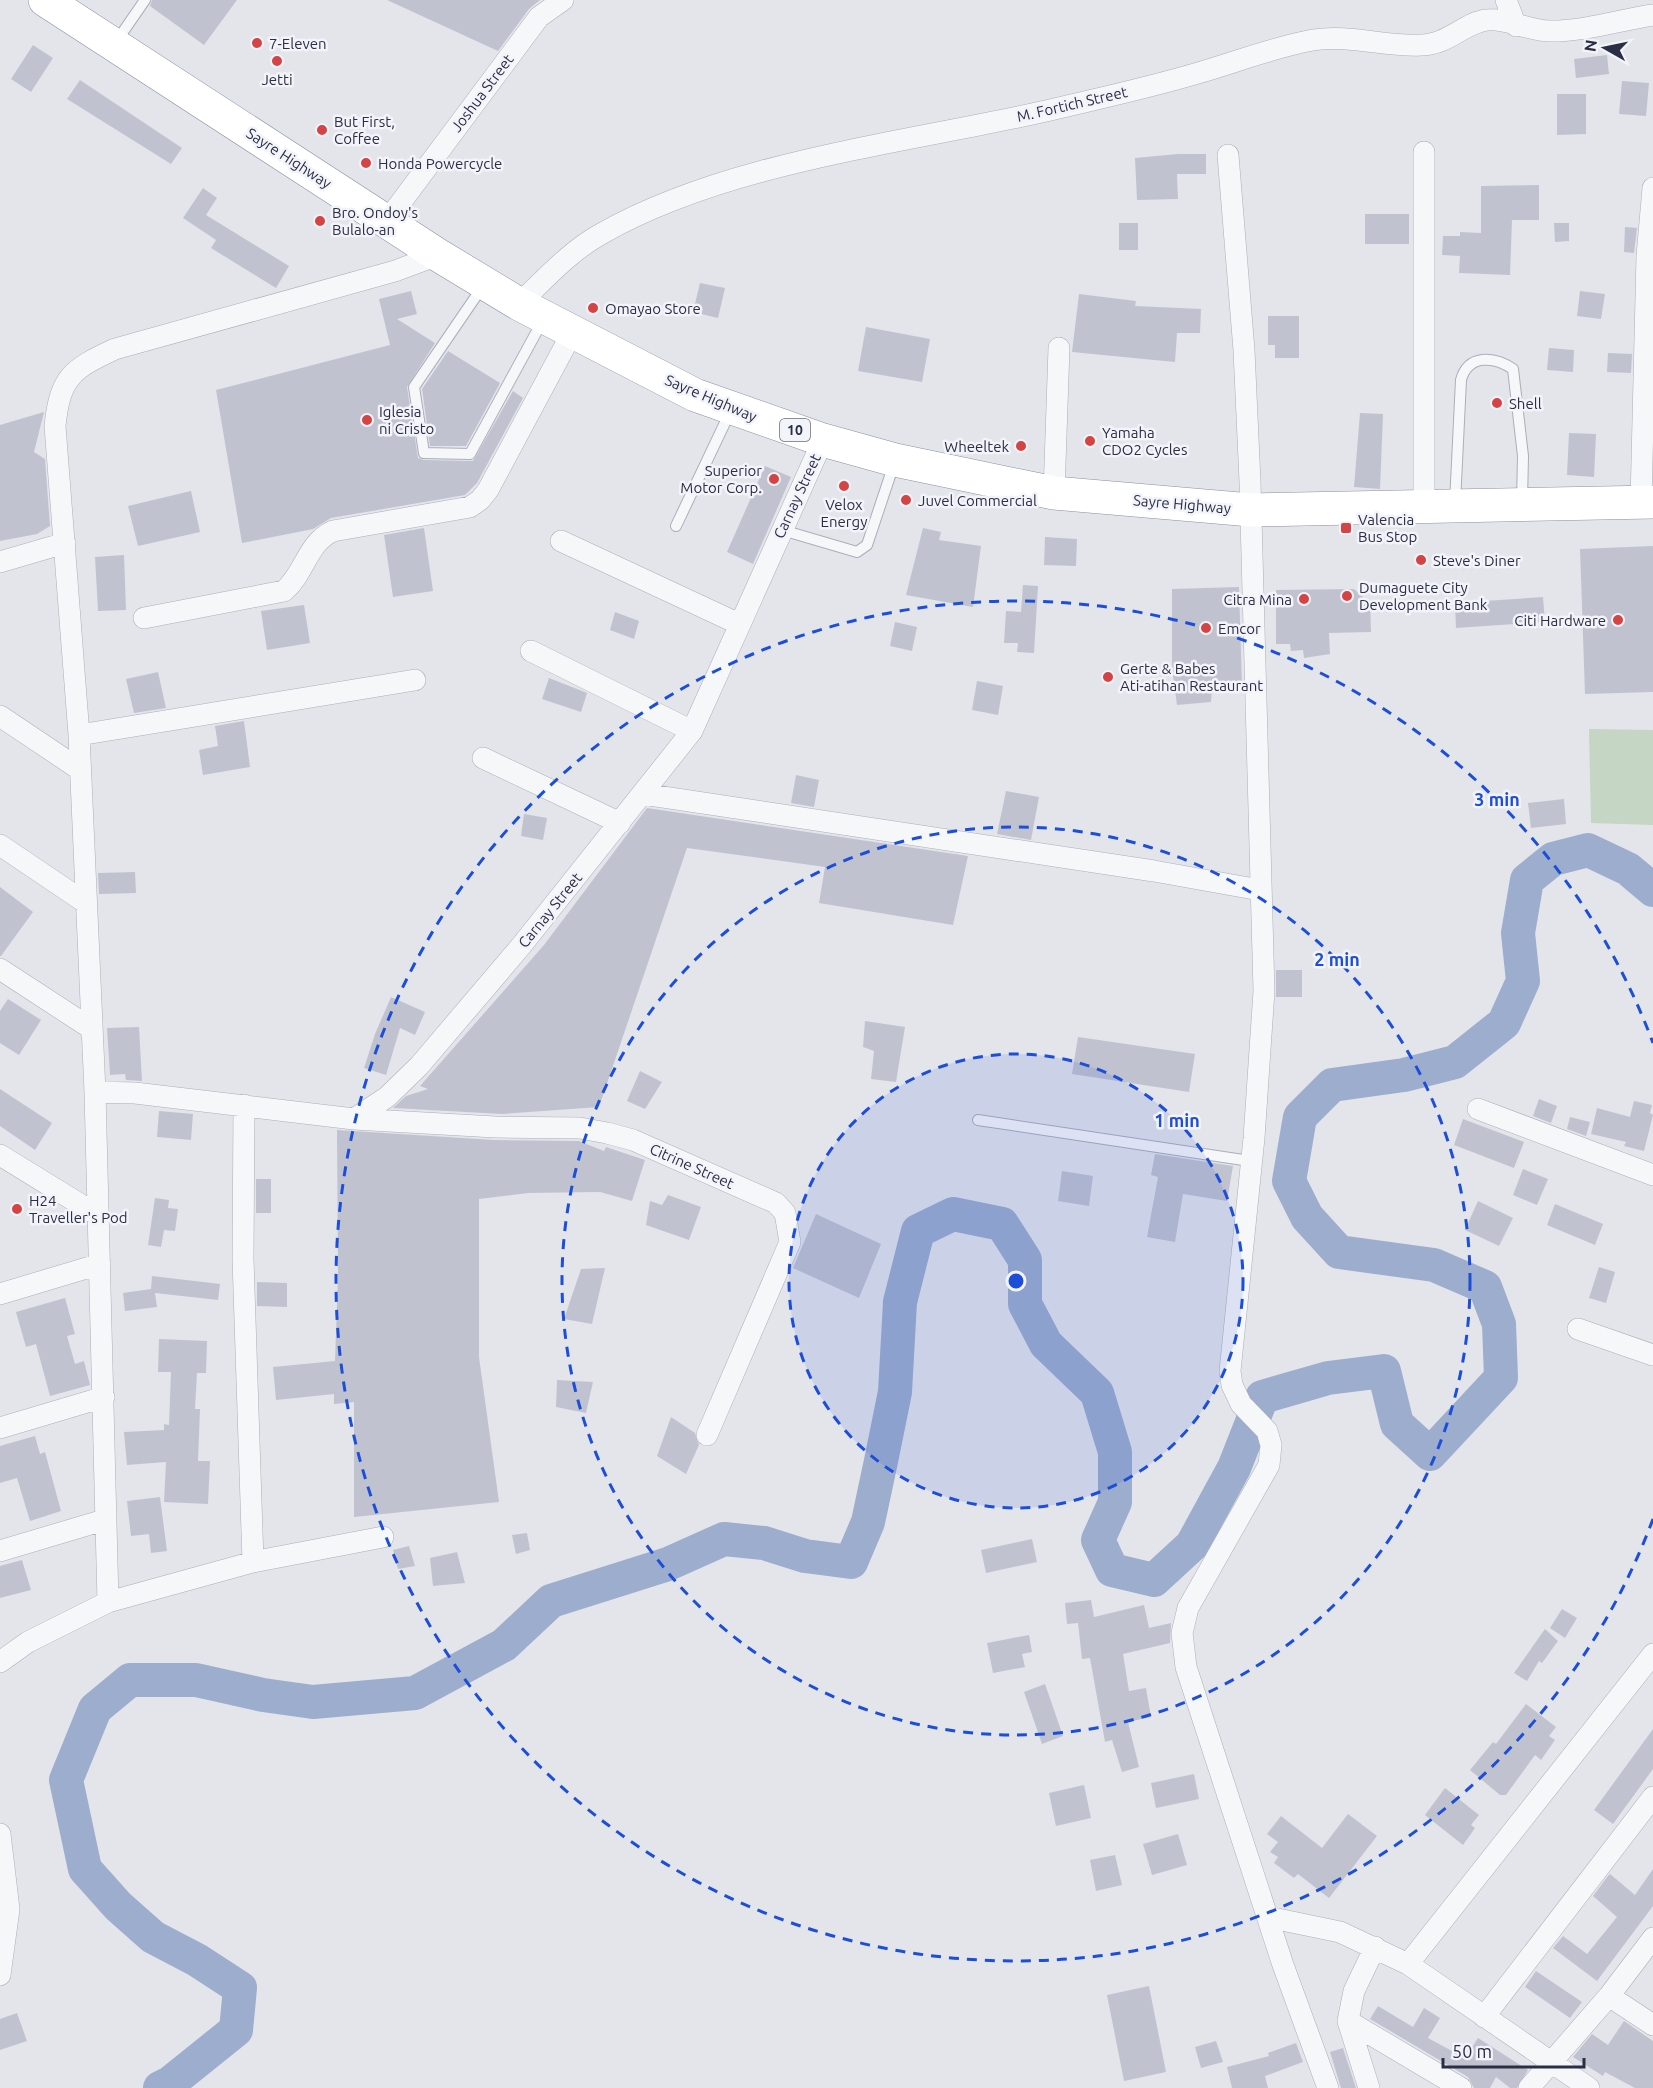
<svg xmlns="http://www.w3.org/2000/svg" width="1653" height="2088" viewBox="0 0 1653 2088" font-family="Ubuntu,sans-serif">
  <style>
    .green { fill: #c5d6c4 }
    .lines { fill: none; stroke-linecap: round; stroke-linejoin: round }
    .river { stroke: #9dadcd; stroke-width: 34 }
    .building { fill: #c0c3cf }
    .service-casing { stroke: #acaeb9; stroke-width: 12 }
    .minor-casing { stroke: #acaeb9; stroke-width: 22 }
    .trunk-casing { stroke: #8990a3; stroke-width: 34 }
    .service { stroke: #f6f7f9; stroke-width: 10 }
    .minor { stroke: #f6f7f9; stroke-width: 21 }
    .trunk { stroke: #fff; stroke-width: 33 }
    .ring { fill: none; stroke: #1d4ed8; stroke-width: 3; stroke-dasharray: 10 8 }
    .poi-dot { fill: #d44444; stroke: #f3f4f9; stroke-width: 2 }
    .labels { text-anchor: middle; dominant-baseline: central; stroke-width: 5; stroke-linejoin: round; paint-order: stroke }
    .shield { fill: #f3f4f9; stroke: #666a7b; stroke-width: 1.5 }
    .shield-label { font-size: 14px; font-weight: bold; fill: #2a2f45 }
    .poi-label { font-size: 15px; fill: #2a2f45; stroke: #f3f4f9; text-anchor: start }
    .street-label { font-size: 15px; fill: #2a2f45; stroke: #f3f4f9 }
    .centre { fill: #1d4ed8; stroke: #f3f4f9; stroke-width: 3 }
    .ring-label { font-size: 18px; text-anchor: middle; font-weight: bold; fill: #1d4ed8; stroke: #f3f4f9; stroke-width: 5; stroke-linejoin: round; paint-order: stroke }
  </style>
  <rect width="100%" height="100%" fill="#e3e5eb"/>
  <path class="green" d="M1589,729L1653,730V825L1591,823Z"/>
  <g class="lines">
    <path class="river" d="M160,2088L170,2083L236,2030L240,1988L197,1960L153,1937L118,1906L85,1869L66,1780L95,1709L130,1680H196L263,1695L313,1702L415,1693L504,1645L551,1601L668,1564L724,1539L764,1543L805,1556L851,1562L868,1522L881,1461L895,1392L900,1302L918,1231L953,1214L1002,1224L1025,1260V1304L1046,1344L1097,1393L1115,1452V1502L1098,1540L1112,1570L1154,1580L1192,1545L1234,1468L1262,1397L1328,1378L1384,1371L1397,1424L1430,1454L1501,1378L1499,1324L1485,1287L1434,1265L1339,1252L1307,1217L1289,1181L1300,1117L1332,1085L1404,1075L1455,1062L1504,1023L1523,981L1518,933L1527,880L1553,859L1588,850L1628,869L1653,890"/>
  </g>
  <path class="building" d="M152,0H237L204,45L150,6Z
    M387,0H540L529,9L498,51Z
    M33,45L53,58L31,92L11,79Z
    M1607,55L1609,74L1576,78L1574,59Z
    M80,80L182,148L171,164L67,99Z
    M1622,81L1649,83L1646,116L1619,114Z
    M1557,94H1586V134L1557,135Z
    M1178,154H1206V174H1177L1178,199L1137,200L1135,158Z
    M1539,185V220H1512L1510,275L1459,273L1460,256L1442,255L1443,236H1460V232L1481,233V186Z
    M203,188L217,198L206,215L289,266L276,288L211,248L216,240L183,218Z
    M1365,214H1409V244H1365Z
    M1119,223H1138V250H1119Z
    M1554,223H1569V241L1555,242Z
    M1625,227L1637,228L1634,253L1624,252Z
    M700,283L725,288L718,318L693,312Z
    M411,291L417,314L397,319L435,343L407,387L418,458L424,460L473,461L513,391L523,398L477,483L465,495L331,518L313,529L242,543L216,390L390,345L379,299Z
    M1580,291L1605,294L1601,319L1577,316Z
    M1079,294L1136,301L1135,306L1201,309L1200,333H1177L1175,362L1072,352Z
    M1268,316H1299V358H1275V345H1268Z
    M866,327L930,339L922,382L858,371Z
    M1549,348L1574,350L1573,372L1547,370Z
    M448,351L500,383L466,446H430L422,389Z
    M1608,353L1632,354L1631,373L1607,372Z
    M44,412L34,452L45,459L50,526L37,534L0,541V425Z
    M1360,413L1383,414L1380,489L1354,487Z
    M1569,433L1596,434L1594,477L1567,475Z
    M765,466L791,477L753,564L727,552Z
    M191,491L200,532L138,546L128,506Z
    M424,528L433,591L393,597L384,535Z
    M923,528L941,532L939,540L981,546L973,607L906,595Z
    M1045,537L1077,539L1076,566L1044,565Z
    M1653,546V692L1585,694L1580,549Z
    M124,555L126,610L98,611L95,557Z
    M1023,585L1038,586L1034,653L1017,652L1018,643H1004L1006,611L1021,612Z
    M1239,587L1242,686L1212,689L1211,702L1177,705L1172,668V589Z
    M1354,589L1370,603L1371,632L1329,633L1330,654L1304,658L1303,650L1291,651L1290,644H1276V590Z
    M1543,597L1545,622L1456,628L1455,603Z
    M304,605L310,643L267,650L261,611Z
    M615,612L639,621L634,639L610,630Z
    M895,622L917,627L912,651L890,646Z
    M158,672L166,708L134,713L126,679Z
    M549,678L587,693L581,712L542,699Z
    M977,681L1003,686L998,715L972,710Z
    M244,721L250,767L203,775L199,750L218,746L215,726Z
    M796,775L819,780L814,807L791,803Z
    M1006,791L1039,797L1031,840L997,834Z
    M1564,799L1566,824L1531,828L1528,803Z
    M647,808L968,856L953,925L819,903L825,867L687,848L599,1107L502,1114L393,1108L406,1096L428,1089L420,1086L544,945Z
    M524,814L547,818L543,840L521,836Z
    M135,872L136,893L99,894L98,873Z
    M0,887L33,912L1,956H0Z
    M1276,970H1302V997H1276Z
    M391,997L425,1012L415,1035L400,1028L386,1075L364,1068L375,1034Z
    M8,999L41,1020L19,1055L0,1043V1011Z
    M865,1021L905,1027L896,1082L871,1079L874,1051L863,1047Z
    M139,1027L142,1081L126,1080L125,1074L110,1075L107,1028Z
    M1078,1037L1195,1054L1189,1092L1072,1074Z
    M640,1071L662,1082L645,1109L627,1101Z
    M0,1089L52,1123L35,1150L0,1126Z
    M1539,1099L1557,1106L1551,1123L1533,1116Z
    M1634,1101L1652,1105L1650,1113L1653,1115L1644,1151L1624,1146L1626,1142L1591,1134L1597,1108L1630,1117Z
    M159,1111L193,1114L191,1140L157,1137Z
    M1570,1117L1590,1122L1586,1136L1567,1129Z
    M1463,1119L1524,1142L1514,1168L1454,1145Z
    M337,1130L494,1140L579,1141L604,1151L606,1147L645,1160L632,1201L600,1192L528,1193L479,1199V1357L499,1502L354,1517V1402L334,1404V1394L276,1400L273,1367L335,1361L338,1277Z
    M1155,1154L1233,1166L1227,1201L1183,1194L1175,1242L1147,1237L1158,1177L1151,1175Z
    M1523,1169L1548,1179L1537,1205L1513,1195Z
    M1062,1171L1093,1176L1089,1206L1058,1201Z
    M256,1179H271V1213H256Z
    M668,1195L701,1207L689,1240L646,1225L650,1201L662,1205Z
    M155,1198L169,1200L168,1208L178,1209L175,1231L164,1230L161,1247L148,1245Z
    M1478,1201L1513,1218L1499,1246L1465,1230Z
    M1555,1204L1603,1224L1595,1245L1547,1225Z
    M816,1214L881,1244L859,1298L793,1268Z
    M1599,1267L1615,1272L1606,1303L1589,1298Z
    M605,1268L592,1324L564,1319L581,1269Z
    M152,1276L220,1284L218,1300L155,1293L157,1307L125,1311L123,1293L151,1289Z
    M257,1282L287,1283V1307L257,1306Z
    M65,1298L75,1334L67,1336L75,1364L84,1361L90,1385L50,1396L36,1344L26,1347L16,1312Z
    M159,1339L207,1341L206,1373H197L195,1409H200L198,1461H210L208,1504L164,1502L166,1462L127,1465L124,1432L164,1430V1424L169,1425L171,1372H158Z
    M557,1380L593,1382L586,1413L556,1407Z
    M671,1417L695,1433L699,1445L686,1474L657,1456Z
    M35,1436L40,1454L45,1452L61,1511L30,1521L17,1478L0,1483V1446Z
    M160,1497L167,1551L151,1553L149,1534L131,1536L127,1501Z
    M527,1533L530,1550L516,1554L512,1535Z
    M1032,1539L1037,1562L986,1573L981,1550Z
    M409,1546L415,1566L398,1569L393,1550Z
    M457,1552L465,1583L433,1586L430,1558Z
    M22,1560L31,1590L0,1598V1566Z
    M1091,1600L1094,1617L1144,1605L1149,1628L1171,1623L1170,1643L1123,1654L1129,1691L1146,1688L1151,1717L1128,1722L1139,1767L1122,1772L1112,1740L1105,1742L1090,1658L1082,1659L1078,1623L1067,1624L1065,1603Z
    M1562,1609L1577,1618L1565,1638L1550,1628Z
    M1545,1629L1558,1641L1542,1663L1539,1661L1527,1681L1514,1673Z
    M1029,1635L1032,1652L1022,1654L1025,1667L993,1673L987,1643Z
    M1045,1684L1063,1736L1042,1744L1024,1692Z
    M1526,1704L1556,1727L1549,1736L1555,1740L1541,1760L1535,1755L1506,1795H1500L1470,1770L1493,1742L1496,1744Z
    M1653,1729V1769L1613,1824L1594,1810Z
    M1194,1774L1199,1799L1156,1808L1151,1783Z
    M1084,1785L1091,1818L1056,1826L1049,1793Z
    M1445,1788L1479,1815L1471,1825L1475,1828L1463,1845L1425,1815Z
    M1348,1814L1377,1836L1329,1898L1298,1874L1294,1878L1274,1863L1278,1857L1270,1852L1278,1842L1267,1834L1281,1816L1322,1848Z
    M1178,1834L1187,1865L1152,1875L1143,1844Z
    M1115,1855L1122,1885L1096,1891L1090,1860Z
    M1653,1869V1906L1597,1981L1553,1948L1563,1936L1587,1954L1617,1917L1593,1896L1608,1876L1610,1874L1635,1895Z
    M1536,1971L1582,2002L1570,2018L1525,1987Z
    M1149,1986L1166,2072L1124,2081L1107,1995Z
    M1378,2006L1413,2027L1424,2008L1440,2018L1428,2038L1465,2058L1478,2038L1528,2070L1517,2088H1510L1496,2077L1490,2088H1474L1468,2077L1370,2019Z
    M17,2013L27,2041L0,2050V2019Z
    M1624,2021L1653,2041V2088H1635L1605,2072L1603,2076L1573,2057L1592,2034L1608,2045Z
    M1216,2041L1223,2062L1201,2068L1195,2047Z
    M1296,2043L1303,2062L1265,2076L1268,2088H1232L1227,2067L1269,2056L1268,2053Z
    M1343,2048L1356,2088H1341L1330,2052Z"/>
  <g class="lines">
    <g class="service-casing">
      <path id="service" d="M116,42L145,0
        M483,286L414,387L424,453L470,454L543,320
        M1455,503L1461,380C1468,354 1494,356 1513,369L1523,456L1522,502
        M676,526L731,410
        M782,530L857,552L867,545L894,464
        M978,1120L1250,1161"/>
    </g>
    <g class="minor-casing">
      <path id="minor" d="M1506,0L1516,26
        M1228,155L1244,350L1250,482L1264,991L1254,1138L1230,1371L1232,1385L1241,1404L1267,1431L1271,1445L1269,1465L1188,1608L1182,1633L1186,1667L1283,1965L1328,2088
        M387,221L539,17L563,0
        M519,304C544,280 570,251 601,234C727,162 904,143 1046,111C1096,99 1148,88 1198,73C1236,62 1274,47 1313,40C1350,34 1385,47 1421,45C1448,45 1465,22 1487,20C1508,18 1530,32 1552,31C1585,31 1620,20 1653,15
        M1054,493L1059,348
        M1641,502L1647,256L1653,188
        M1424,508V152
        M561,541L739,624
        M0,562L65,543
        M144,618L284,591C305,573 307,543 333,531L470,507L480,500L488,490L572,333
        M531,651L692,731
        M0,716L79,769
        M79,735L415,680
        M483,758L620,823
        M643,794L1154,871L1260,890
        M0,845L86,903
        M0,969L92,1029
        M95,1092L135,1093L354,1119L387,1097L419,1066L521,946L692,731L823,440
        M1478,1109L1653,1175
        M354,1119L495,1127L580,1128L607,1133L633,1140L776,1203L785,1213L790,1242L707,1435
        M0,1155L96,1214
        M0,1294L100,1264
        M1578,1329L1653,1355
        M0,1428L104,1397
        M0,1551L104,1520
        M253,1562L383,1537
        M108,1602L253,1562L243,1259L244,1105
        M0,1662L28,1642L108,1602L95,1092L79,735L55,426C60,377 72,369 115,349L395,271L438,255
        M0,1834L9,1909L0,1975
        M1268,1917L1340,1932L1408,1964L1589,2088
        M1408,1964L1653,1654
        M1609,1996L1653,2025
        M1484,2017L1653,1797
        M1348,2021L1461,2088
        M1369,2088L1348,2021L1354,1991L1375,1947
        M1529,2088L1609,1996L1653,1938"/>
    </g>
    <g class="trunk-casing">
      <path id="trunk" d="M45,0L438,255L519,304L695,395L823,440L895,460L1054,493L1251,510L1653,502"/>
    </g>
    <use href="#service" class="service"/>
    <use href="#minor" class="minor"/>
    <use href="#trunk" class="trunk"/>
  </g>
  <circle cx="1016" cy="1281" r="227" fill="#1d4ed8" fill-opacity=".12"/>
  <g class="ring">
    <circle cx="1016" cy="1281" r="227"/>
    <circle cx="1016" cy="1281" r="454"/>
    <path d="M1653 1519A680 680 0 1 1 1653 1043"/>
  </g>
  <g class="poi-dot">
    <circle cx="257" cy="43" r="6"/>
    <circle cx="277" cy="61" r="6"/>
    <circle cx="322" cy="130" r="6"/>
    <circle cx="366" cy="163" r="6"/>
    <circle cx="320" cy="221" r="6"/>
    <circle cx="593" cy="308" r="6"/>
    <circle cx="1497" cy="403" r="6"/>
    <circle cx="367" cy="420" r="6"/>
    <circle cx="1090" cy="441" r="6"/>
    <circle cx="1021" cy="446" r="6"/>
    <circle cx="774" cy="479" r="6"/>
    <circle cx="844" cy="486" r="6"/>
    <circle cx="906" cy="500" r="6"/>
    <rect x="1340" y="522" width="12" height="12" rx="3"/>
    <circle cx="1421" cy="560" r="6"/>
    <circle cx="1347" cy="596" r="6"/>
    <circle cx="1304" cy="599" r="6"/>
    <circle cx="1618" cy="620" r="6"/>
    <circle cx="1206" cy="628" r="6"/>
    <circle cx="1108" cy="677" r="6"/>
    <circle cx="17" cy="1209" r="6"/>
  </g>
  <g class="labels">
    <rect class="shield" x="780" y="419" width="30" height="22" rx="4.5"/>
    <g class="shield-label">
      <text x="795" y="430">10</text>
    </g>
    <g class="poi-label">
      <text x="269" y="43">7-Eleven</text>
      <text x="277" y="79" text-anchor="middle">Jetti</text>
      <text x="334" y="121">But First,<tspan x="334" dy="17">Coffee</tspan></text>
      <text x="378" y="163">Honda Powercycle</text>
      <text x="332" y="212">Bro. Ondoy's<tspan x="332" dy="17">Bulalo-an</tspan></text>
      <text x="605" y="308">Omayao Store</text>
      <text x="1509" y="403">Shell</text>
      <text x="379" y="411">Iglesia<tspan x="379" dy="17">ni Cristo</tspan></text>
      <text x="1102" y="432">Yamaha<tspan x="1102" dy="17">CDO2 Cycles</tspan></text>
      <text x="1009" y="446" text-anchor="end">Wheeltek</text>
      <text x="762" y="470" text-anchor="end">Superior<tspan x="762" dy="17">Motor Corp.</tspan></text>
      <text x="918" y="500">Juvel Commercial</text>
      <text x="844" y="504" text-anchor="middle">Velox<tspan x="844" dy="17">Energy</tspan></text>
      <text x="1358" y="519">Valencia<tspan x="1358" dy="17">Bus Stop</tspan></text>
      <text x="1433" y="560">Steve's Diner</text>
      <text x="1359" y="587">Dumaguete City<tspan x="1359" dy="17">Development Bank</tspan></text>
      <text x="1292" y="599" text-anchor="end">Citra Mina</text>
      <text x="1606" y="620" text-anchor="end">Citi Hardware</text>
      <text x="1218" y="628">Emcor</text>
      <text x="1120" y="668">Gerte &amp; Babes<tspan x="1120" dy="17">Ati-atihan Restaurant</tspan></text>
      <text x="29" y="1200">H24<tspan x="29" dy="17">Traveller's Pod</tspan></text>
    </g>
    <g class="street-label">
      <text transform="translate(482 93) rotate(-53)">Joshua Street</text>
      <text transform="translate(1072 104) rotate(-13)">M. Fortich Street</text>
      <text transform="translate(289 158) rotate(33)">Sayre Highway</text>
      <text transform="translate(711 398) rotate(23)">Sayre Highway</text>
      <text transform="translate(797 496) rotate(-65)">Carnay Street</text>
      <text transform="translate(1182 504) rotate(5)">Sayre Highway</text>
      <text transform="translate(550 910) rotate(-51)">Carnay Street</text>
      <text transform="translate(692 1166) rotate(24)">Citrine Street</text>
    </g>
  </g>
  <circle cx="1016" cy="1281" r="9" class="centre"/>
  <g class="ring-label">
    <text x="1497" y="806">3 min</text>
    <text x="1337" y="966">2 min</text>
    <text x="1177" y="1127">1 min</text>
  </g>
  <g transform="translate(1605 48) rotate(279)" stroke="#f3f4f9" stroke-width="4.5" paint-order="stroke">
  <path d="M0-4.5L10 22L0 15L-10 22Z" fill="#2a2f45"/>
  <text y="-9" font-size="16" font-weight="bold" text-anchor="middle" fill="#2a2f45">N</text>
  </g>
  <path d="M1443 2058v9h141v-9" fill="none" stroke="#2a2f45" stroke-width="3"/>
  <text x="1452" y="2058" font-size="18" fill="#2a2f45" stroke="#f3f4f9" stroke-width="4.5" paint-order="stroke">50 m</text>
</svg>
